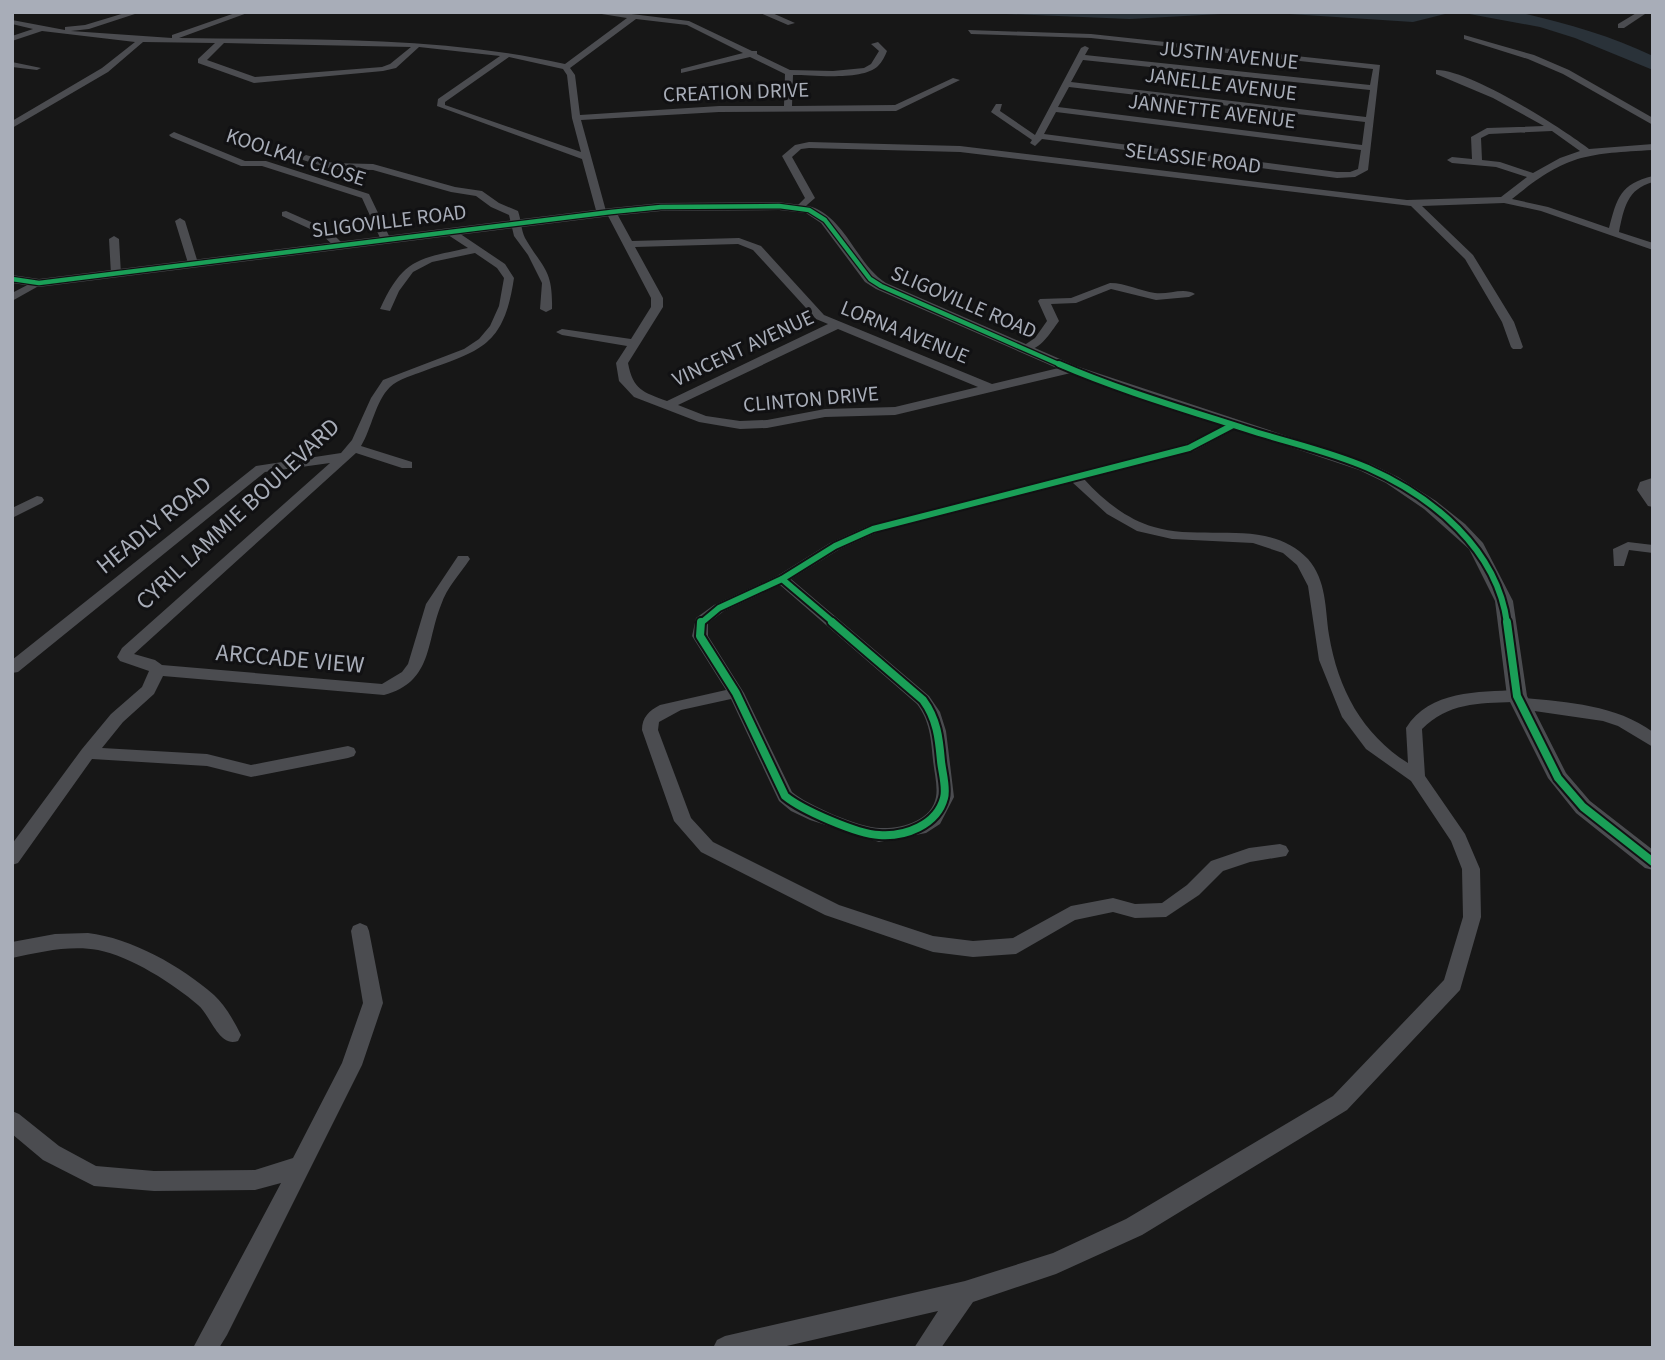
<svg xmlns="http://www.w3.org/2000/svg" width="1665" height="1360" viewBox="0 0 1665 1360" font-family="'Source Sans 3',sans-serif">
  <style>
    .water { fill: #2a3239 }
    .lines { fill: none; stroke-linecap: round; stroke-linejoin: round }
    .minor { fill: #4b4c50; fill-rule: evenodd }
    .tertiary { fill: #4b4c50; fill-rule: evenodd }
    .cycleway-far2-casing { stroke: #111113; stroke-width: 7 }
    .cycleway-far1-casing { stroke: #111113; stroke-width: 10 }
    .cycleway-casing { stroke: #111113; stroke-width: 12 }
    .cycleway-far2 { stroke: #1a9f57; stroke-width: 4.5 }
    .cycleway-far1 { stroke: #1a9f57; stroke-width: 6 }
    .cycleway { stroke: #1a9f57; stroke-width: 8 }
    .labels { text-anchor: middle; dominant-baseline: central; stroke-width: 6; stroke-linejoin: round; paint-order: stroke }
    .far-street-label { font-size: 21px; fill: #a8adb8; stroke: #111113 }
    .street-label { font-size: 24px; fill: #a8adb8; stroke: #111113 }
  </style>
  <rect width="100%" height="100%" fill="#171717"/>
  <path class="water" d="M958,12H1518C1564,23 1610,35 1653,56V70L1575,38L1540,27L1464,13L1445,14L1413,22L1257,12L1130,19Z"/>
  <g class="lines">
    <path class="minor" d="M128,12H141L89,29L71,31L172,38V35L238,12H250L179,38C308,40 437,35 565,64L627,18L589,12H615L689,21L752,51H757V54L790,70L833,71L864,68L871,64L879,51L871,44L878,42L887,51C885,56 882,62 878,66C863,81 813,75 793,75L792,106L895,105L953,78L960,80L896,111L719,112L581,120L606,211L615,210L632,241L739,238L761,246L824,315L992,384L1071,365L1077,369L1075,372L895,415L825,417L767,428L740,429L699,422L634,397L619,381L616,363L627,346L562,335L556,332L562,329L631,339L651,307V298L607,214L602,217L597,214L582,159L437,106L438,99L500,56L419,47L396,68L383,71L254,83L198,63V59L215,43L143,42L108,72L12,128V121L102,68L135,42L42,31L12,41V36L33,29L12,24V20L65,30V27L85,25ZM636,19L687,25L743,53L681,69V73L750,57L785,74L784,106H719L580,115L575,75L570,68ZM224,43L411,47L390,64L382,67L255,77L207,60ZM509,57L563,69L567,75L572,118L581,152L445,105V102ZM738,244L753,250L816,319L828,324L667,401C643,392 633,390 628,363L663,307V298L635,247ZM838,329L978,387L895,407L825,409L767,420L740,421L706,416L678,405Z
      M368,12H418L414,14Z
      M758,12H770L795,23L788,25Z
      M1638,12H1648L1624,28H1618V24Z
      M968,30L1091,34L1380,65L1368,170L1355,177L1337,178L1042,139L1035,146L1030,143L1032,140L991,112L996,104H1002L1000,111L1035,135L1081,48L1085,46L1089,48L1085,55L1370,85L1373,69L1091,38L971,34ZM1083,60L1370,90L1366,117L1071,82ZM1069,87L1365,122L1362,145L1058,107ZM1056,112L1361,150L1358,169L1350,172H1337L1044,134Z
      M1464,35L1534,55L1569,70L1653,118V125L1563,74L1528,59L1464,39Z
      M12,62L41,68L37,70L12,67Z
      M1436,70C1469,69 1562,128 1589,149L1653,144V150C1583,154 1566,155 1512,199L1548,207L1609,228C1617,198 1620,184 1653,176V182C1627,189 1624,208 1619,232L1653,243V250L1541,211L1504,203L1422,206L1473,255L1514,322L1523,347L1521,349H1513L1511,347L1502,322L1465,259L1411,206L960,152L809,148L801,149L792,157L815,198L800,211L795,208L805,198L782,156L795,145L809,142L960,146L1407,200L1501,197L1527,177L1496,167L1452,163L1447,160L1452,157L1472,159L1471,137L1487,128L1544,126L1493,98L1436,74ZM1552,131L1580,151L1560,158L1533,173L1500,162L1482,160L1481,138L1489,134Z
      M174,132L245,161H266L369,194L390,238L381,240L362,198L262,166H241L171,137L169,135Z
      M306,155L333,163L373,164L455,187L482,191L499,203L518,211C521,219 521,230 525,238C543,269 553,269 552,309L546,312L540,309L542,283L528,255L514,236L509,215L491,207L476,196L451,192L373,170L332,169L303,160L301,158Z
      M286,211L329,230L343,244L334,246L321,234L282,216V212Z
      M180,218L185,221L198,263L197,265L188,263L175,221Z
      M445,229H453L505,264L514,278C504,345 483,350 424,371C414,375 398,379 390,387C375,402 372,428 361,446L412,462V468H402L356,453L134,654L155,660L162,665L382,684L402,672L408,664L426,604L458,556H468L470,559C460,574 447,587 441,605C426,642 433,682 384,695L163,676L154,694L123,722L102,748L207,754L251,765L348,746L354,748L356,752L354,756L348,758L251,777L207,766L92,759L18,863L12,865V844L82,749L111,714L142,687L149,671L120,661L117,657L122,648L330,463L265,472L18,672L12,673V660L256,466L341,453L352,440L371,398L383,380L464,349L479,339L490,326L499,306L504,278L497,268L475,253L432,262L413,272L399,291L390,311L380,309C403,259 417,259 468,248L445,233Z
      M114,236L119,239L121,274L116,277L111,274L109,239Z
      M35,281L44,283L12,301V293Z
      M1110,283C1126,283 1140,291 1155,293C1168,295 1184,287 1195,294L1189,297L1156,300L1111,289L1076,303L1051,304L1059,321C1050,333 1040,352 1023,350V346L1035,338L1047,321L1038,301L1040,299L1071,298Z
      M1233,421L1239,425L1237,428L1194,451L1084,479C1103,500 1126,519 1154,527C1203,542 1269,517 1308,559C1327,581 1325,609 1329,635C1338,689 1362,734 1408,763L1406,728C1430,690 1478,692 1517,690L1523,692L1524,698C1568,702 1616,705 1653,732V747L1618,726L1603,721L1520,709L1514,707L1513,702C1478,703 1448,703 1422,729L1425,776L1465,834L1480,869L1481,917L1460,990L1347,1110L1142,1235L1056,1274L973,1302L941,1348H914L938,1311L778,1348H713L717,1340L725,1336L965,1281L1053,1253L1126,1219L1333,1096L1444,980L1463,917L1462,869L1451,841L1411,781L1366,749L1342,717L1319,660L1308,586L1297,565L1283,553L1253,543L1172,539L1137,531L1107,514L1072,482L878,532L840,549L791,579L929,696L940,712L946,731L954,797L940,824L926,833L879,842L810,820L791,811L779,801L731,699L681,710L659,722L658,730L691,818L713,842L839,905L933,936L973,941L1013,938L1071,906L1113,898L1135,904L1162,903L1187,885L1211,861L1249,848L1280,844L1286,846L1289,851L1286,856L1250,862L1223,871L1199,895L1166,917L1135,918L1113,912L1075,920L1016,954L973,957L933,952L825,915L701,852L674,821L642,730C642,717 649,711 660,705L726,690L692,636L696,618L714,605L777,576L830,543L868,526L1184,445ZM780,585L917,704C930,721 931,739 933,760C934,771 938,786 936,797C932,821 901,829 880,828C860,828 807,805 792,792L744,693L708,636V623L724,611Z
      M1652,478L1653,507L1648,506L1637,490L1640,482Z
      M37,496L42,497L44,500L42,503L12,518V508Z
      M1628,542L1653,545V553L1629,550L1624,566H1614L1613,549Z
      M360,923L367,926L369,931L383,1003L362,1065L227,1335L219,1348H193L281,1183L255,1190L154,1191L94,1186L43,1160L12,1134V1111L19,1114L59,1146L96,1166L154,1171L255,1170L293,1158L342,1063L363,1003L351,931L353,926Z
      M88,933C131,938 181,966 214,995C225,1005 234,1021 241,1035L238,1041C219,1048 211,1016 198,1005C174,984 130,956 98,950C70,945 40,952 12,958V942L55,934Z"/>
    <path class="tertiary" d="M779,202C790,204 802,204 812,207C846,219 857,265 886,283L1076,366L1371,464L1398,477L1436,501L1465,524L1483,543L1513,601L1527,696L1566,773L1590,801L1653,850V870L1645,868L1576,813L1548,778L1507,696L1495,601L1469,549L1424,509L1386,483L1359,470L1066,372L876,289L865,282L821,223L806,213L779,210L661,211L611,216L39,287L12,283V275L39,279L611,208L661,203Z"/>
    <g class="cycleway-far2-casing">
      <path id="cycleway-far2" d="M12,279L39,283L611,212L661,207L779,206L809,210L825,220L870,279L881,286L1063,366"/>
    </g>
    <g class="cycleway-far1-casing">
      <path id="cycleway-far1" d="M1059,364C1119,390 1184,409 1246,429C1286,442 1329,451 1368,468C1433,497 1497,549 1507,623
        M782,579L834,623
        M782,579L835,546L873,529L1189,448L1233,425
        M701,623L719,608L782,579"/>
    </g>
    <g class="cycleway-casing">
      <path id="cycleway" d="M701,622L700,636L736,693L785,796C802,810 857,834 879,835C905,837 937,825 944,798C947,788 942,772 941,761C939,738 937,719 923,700L832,622
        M1507,622L1517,696L1558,778L1583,807L1653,862"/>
    </g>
    <use href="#cycleway-far2" class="cycleway-far2"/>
    <use href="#cycleway-far1" class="cycleway-far1"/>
    <use href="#cycleway" class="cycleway"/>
  </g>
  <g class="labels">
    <g class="far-street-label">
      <text transform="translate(1229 55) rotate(6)">JUSTIN AVENUE</text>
      <text transform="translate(1221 84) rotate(7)">JANELLE AVENUE</text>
      <text transform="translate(736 92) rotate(-2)">CREATION DRIVE</text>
      <text transform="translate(1212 111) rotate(7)">JANNETTE AVENUE</text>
      <text transform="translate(296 157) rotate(18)">KOOLKAL CLOSE</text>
      <text transform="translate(1193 158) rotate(7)">SELASSIE ROAD</text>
      <text transform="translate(389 221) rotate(-7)">SLIGOVILLE ROAD</text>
      <text transform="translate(964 302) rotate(23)">SLIGOVILLE ROAD</text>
      <text transform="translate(905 332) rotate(22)">LORNA AVENUE</text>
      <text transform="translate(743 348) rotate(-25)">VINCENT AVENUE</text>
      <text transform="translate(811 399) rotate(-5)">CLINTON DRIVE</text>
    </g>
    <g class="street-label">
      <text transform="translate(238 514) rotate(-43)">CYRIL LAMMIE BOULEVARD</text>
      <text transform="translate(154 525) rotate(-39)">HEADLY ROAD</text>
      <text transform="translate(290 659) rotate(5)">ARCCADE VIEW</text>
    </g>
  </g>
  <rect width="1665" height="1360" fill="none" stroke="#a8adb8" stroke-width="28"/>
</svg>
